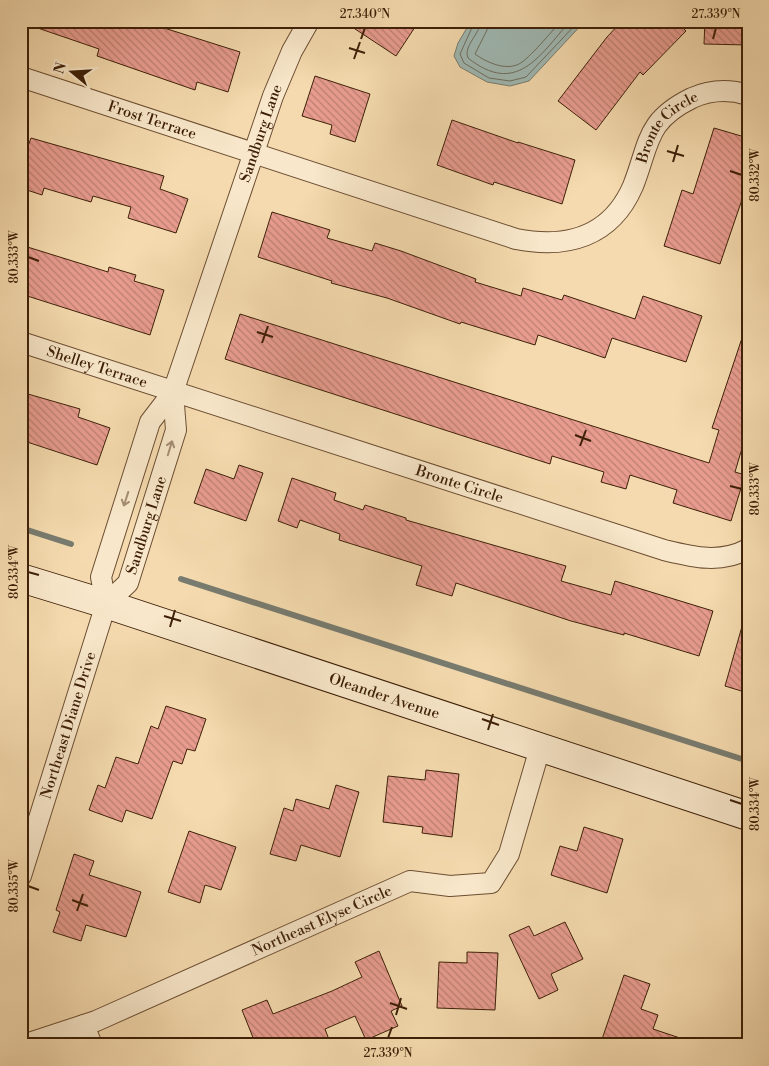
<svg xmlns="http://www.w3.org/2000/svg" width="769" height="1066" viewBox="0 0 769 1066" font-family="'Libre Bodoni',serif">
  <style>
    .water { fill: #9fb8b3; stroke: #787b6f }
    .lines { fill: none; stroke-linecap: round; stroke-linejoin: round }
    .shore { stroke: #6e6c5e; stroke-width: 1 }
    .stream { stroke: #787b6f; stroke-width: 6 }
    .building { fill: url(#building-back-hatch); stroke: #3e2008 }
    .street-casing { stroke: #6c4e32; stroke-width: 22 }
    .secondary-casing { stroke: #3e2008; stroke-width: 30 }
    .street { stroke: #f8e7ca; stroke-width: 20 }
    .secondary { stroke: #f8e7ca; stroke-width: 28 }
    .oneway { stroke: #a48d73 }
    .ticks { fill: none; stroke: #3e2008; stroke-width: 2 }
    .labels { text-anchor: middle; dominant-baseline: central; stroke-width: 4; stroke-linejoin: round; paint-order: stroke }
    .street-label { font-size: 15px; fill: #3e2008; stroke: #f8e7ca }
    .neatline { fill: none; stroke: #3e2008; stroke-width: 2 }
    .ticks-label { font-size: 12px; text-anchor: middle; fill: #3e2008 }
  </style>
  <defs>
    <pattern id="building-back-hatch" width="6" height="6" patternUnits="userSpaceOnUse" patternTransform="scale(1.25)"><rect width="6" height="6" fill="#e89c8f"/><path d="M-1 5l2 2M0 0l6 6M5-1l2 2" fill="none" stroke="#bd7f73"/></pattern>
  </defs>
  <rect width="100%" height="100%" fill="#f4daae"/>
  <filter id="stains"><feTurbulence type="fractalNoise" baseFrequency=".004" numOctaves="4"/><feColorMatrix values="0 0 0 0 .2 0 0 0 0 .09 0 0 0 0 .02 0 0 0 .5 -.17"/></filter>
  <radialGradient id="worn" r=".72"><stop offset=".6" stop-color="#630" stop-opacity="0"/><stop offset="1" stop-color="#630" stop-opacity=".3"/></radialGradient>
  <path class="water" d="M471,21H585L529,81L510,86L487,82L460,67L454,56L458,43Z"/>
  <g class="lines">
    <path class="shore" d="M475,21L460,54L464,63L489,78L510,81L526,77L579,21
      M481,21C480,34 463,46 468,58C516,96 539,57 570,21
      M488,21L487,30L475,54C486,62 505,71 519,64C529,59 552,31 561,21"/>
    <path class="stream" d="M21,528L71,544
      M181,579L748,761"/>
  </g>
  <path class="building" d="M26,21H142L240,52L228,92L197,82L195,90L97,56L99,49L26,24Z
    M343,21H419L396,56Z
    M622,21H676L686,31L643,75L640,72L596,130L558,101L607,37Z
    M705,21H748V45L704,44Z
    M315,76L370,94L355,142L330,134L332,125L302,116Z
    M452,120L518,143V142L575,160L562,204L494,182L493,185L437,165Z
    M714,128L748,138V182L720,264L664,246L682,190L693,194Z
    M31,138L164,176L160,189L188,199L176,233L128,218L131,207L93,196L91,202L44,188L42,195L21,188V144L28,146Z
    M272,212L330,230L327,238L372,251L375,243L401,251L476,279L475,282L521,296L523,288L562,300L564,295L635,319L643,296L702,316L686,362L612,338L605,358L538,335L535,345L461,322L460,324L387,298L331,283L332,281L258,257Z
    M21,245L108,272L109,267L136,275L134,281L164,290L150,335L21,294Z
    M240,314L709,463L719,430L712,428L744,332L748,333V439L745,438L735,472L745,475L731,521L673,503L677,490L630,475L626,489L601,482L604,472L552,456L550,464L225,359Z
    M21,392L80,409L78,417L110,428L97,465L21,440Z
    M239,465L263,473L246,521L194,503L206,469L234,479Z
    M292,478L336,493L334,500L363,510L365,505L406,518V520L566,566L561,581L611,595L615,581L713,611L699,656L624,633V635L571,621L456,583L452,596L416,585L422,566L339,540L340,534L300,520L297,528L278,521Z
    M743,623L748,624V693L725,686Z
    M166,706L206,719L195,751L187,749L182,764L173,761L152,819L126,810L122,822L89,810L98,785L105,788L116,757L138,764L151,726L158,729Z
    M426,770L459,774L452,837L422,833L423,827L383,822L388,776L425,780Z
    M336,785L359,792L340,857L301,845L296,861L270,854L284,808L293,811L296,799L329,809Z
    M584,827L623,839L607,893L551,875L560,846L577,851Z
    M189,831L236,847L221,890L205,885L200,903L168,892Z
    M74,854L94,861L89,875L141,892L126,937L86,925L81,941L53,932L60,912L56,910Z
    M565,922L583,959L551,974L558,990L539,999L509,935L529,926L534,936Z
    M379,951L402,1006L391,1011L398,1026L366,1040L355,1016L325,1029L331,1045H256L242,1010L267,1000L273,1014L332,991L362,977L355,962Z
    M467,952L498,953L495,1010L437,1008L439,962L467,963Z
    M624,975L650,984L641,1009L658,1015L653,1029L692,1042V1045H600Z"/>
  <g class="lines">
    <g class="street-casing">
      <g id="street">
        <path id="s1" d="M21,77L516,239C567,249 611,237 633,186C650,143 645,121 692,98C710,90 729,89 748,95"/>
        <path id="s2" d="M21,342L664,550C693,557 720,564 748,549"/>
        <path id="s3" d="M106,604L128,583L176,430L173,392"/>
        <path id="s4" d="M21,876L106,604L101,577L150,422L173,392L273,96L292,51L309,21"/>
        <path d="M84,1025L92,1045"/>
        <path id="s5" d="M23,1045L96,1021L410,881L450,886L491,883L509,854L540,748"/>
      </g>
    </g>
    <g class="secondary-casing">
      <g id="secondary">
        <path id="s6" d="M21,578L106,604L748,816"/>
      </g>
    </g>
    <use href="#street" class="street"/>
    <use href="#secondary" class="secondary"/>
  </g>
  <defs><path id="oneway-shaft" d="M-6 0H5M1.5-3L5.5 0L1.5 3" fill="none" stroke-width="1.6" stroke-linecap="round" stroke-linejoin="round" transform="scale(1.25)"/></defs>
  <g class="oneway">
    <use href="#oneway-shaft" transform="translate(170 448) rotate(-73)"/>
    <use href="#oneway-shaft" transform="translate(126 499) rotate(108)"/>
  </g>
  <path class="ticks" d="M361,39L365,28M713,39L716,28M349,48L365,53M354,59L360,42M667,151L684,156M673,162L678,145M730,171L742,175M28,257L39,261M257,332L273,337M262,343L268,326M575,435L591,441M580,446L586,430M730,486L742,489M28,572L39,575M164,616L181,621M170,627L175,610M482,719L499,725M488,730L493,714M730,800L742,804M28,886L39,890M72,900L88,906M77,911L83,894M390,1003L407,1009M396,1015L401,998M388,1038L392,1027"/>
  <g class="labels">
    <g class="street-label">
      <text stroke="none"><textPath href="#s1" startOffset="138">Frost Terrace</textPath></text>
      <text stroke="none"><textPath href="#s1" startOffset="732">Bronte Circle</textPath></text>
      <text stroke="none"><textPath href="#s4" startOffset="786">Sandburg Lane</textPath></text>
      <text stroke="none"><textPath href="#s2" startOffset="80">Shelley Terrace</textPath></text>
      <text stroke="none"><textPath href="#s2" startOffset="461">Bronte Circle</textPath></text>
      <text stroke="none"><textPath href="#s3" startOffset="91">Sandburg Lane</textPath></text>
      <text stroke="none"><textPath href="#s6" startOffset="382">Oleander Avenue</textPath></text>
      <text stroke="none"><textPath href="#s4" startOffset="158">Northeast Diane Drive</textPath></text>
      <text stroke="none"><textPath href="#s5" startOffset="324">Northeast Elyse Circle</textPath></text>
    </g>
  </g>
  <rect width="769" height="1066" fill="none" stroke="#f4daae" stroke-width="55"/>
  <g transform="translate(72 72) rotate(288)" stroke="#f8e7ca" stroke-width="4" paint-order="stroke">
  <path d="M0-4L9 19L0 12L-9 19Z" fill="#3e2008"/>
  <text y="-8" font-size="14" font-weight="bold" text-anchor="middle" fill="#3e2008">N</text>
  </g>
  <rect x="28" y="28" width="714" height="1010" class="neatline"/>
  <g class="ticks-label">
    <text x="365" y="18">27.340°N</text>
    <text x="716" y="18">27.339°N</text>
    <text transform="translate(755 175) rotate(-90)" y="4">80.332°W</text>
    <text transform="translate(14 257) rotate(-90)" y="4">80.333°W</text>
    <text transform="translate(755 489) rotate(-90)" y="4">80.333°W</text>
    <text transform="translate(14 572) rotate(-90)" y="4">80.334°W</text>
    <text transform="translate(755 804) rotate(-90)" y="4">80.334°W</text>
    <text transform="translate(14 886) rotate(-90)" y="4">80.335°W</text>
    <text x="388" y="1057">27.339°N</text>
  </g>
  <rect width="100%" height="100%" filter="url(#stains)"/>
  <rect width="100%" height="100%" fill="url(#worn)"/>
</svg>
